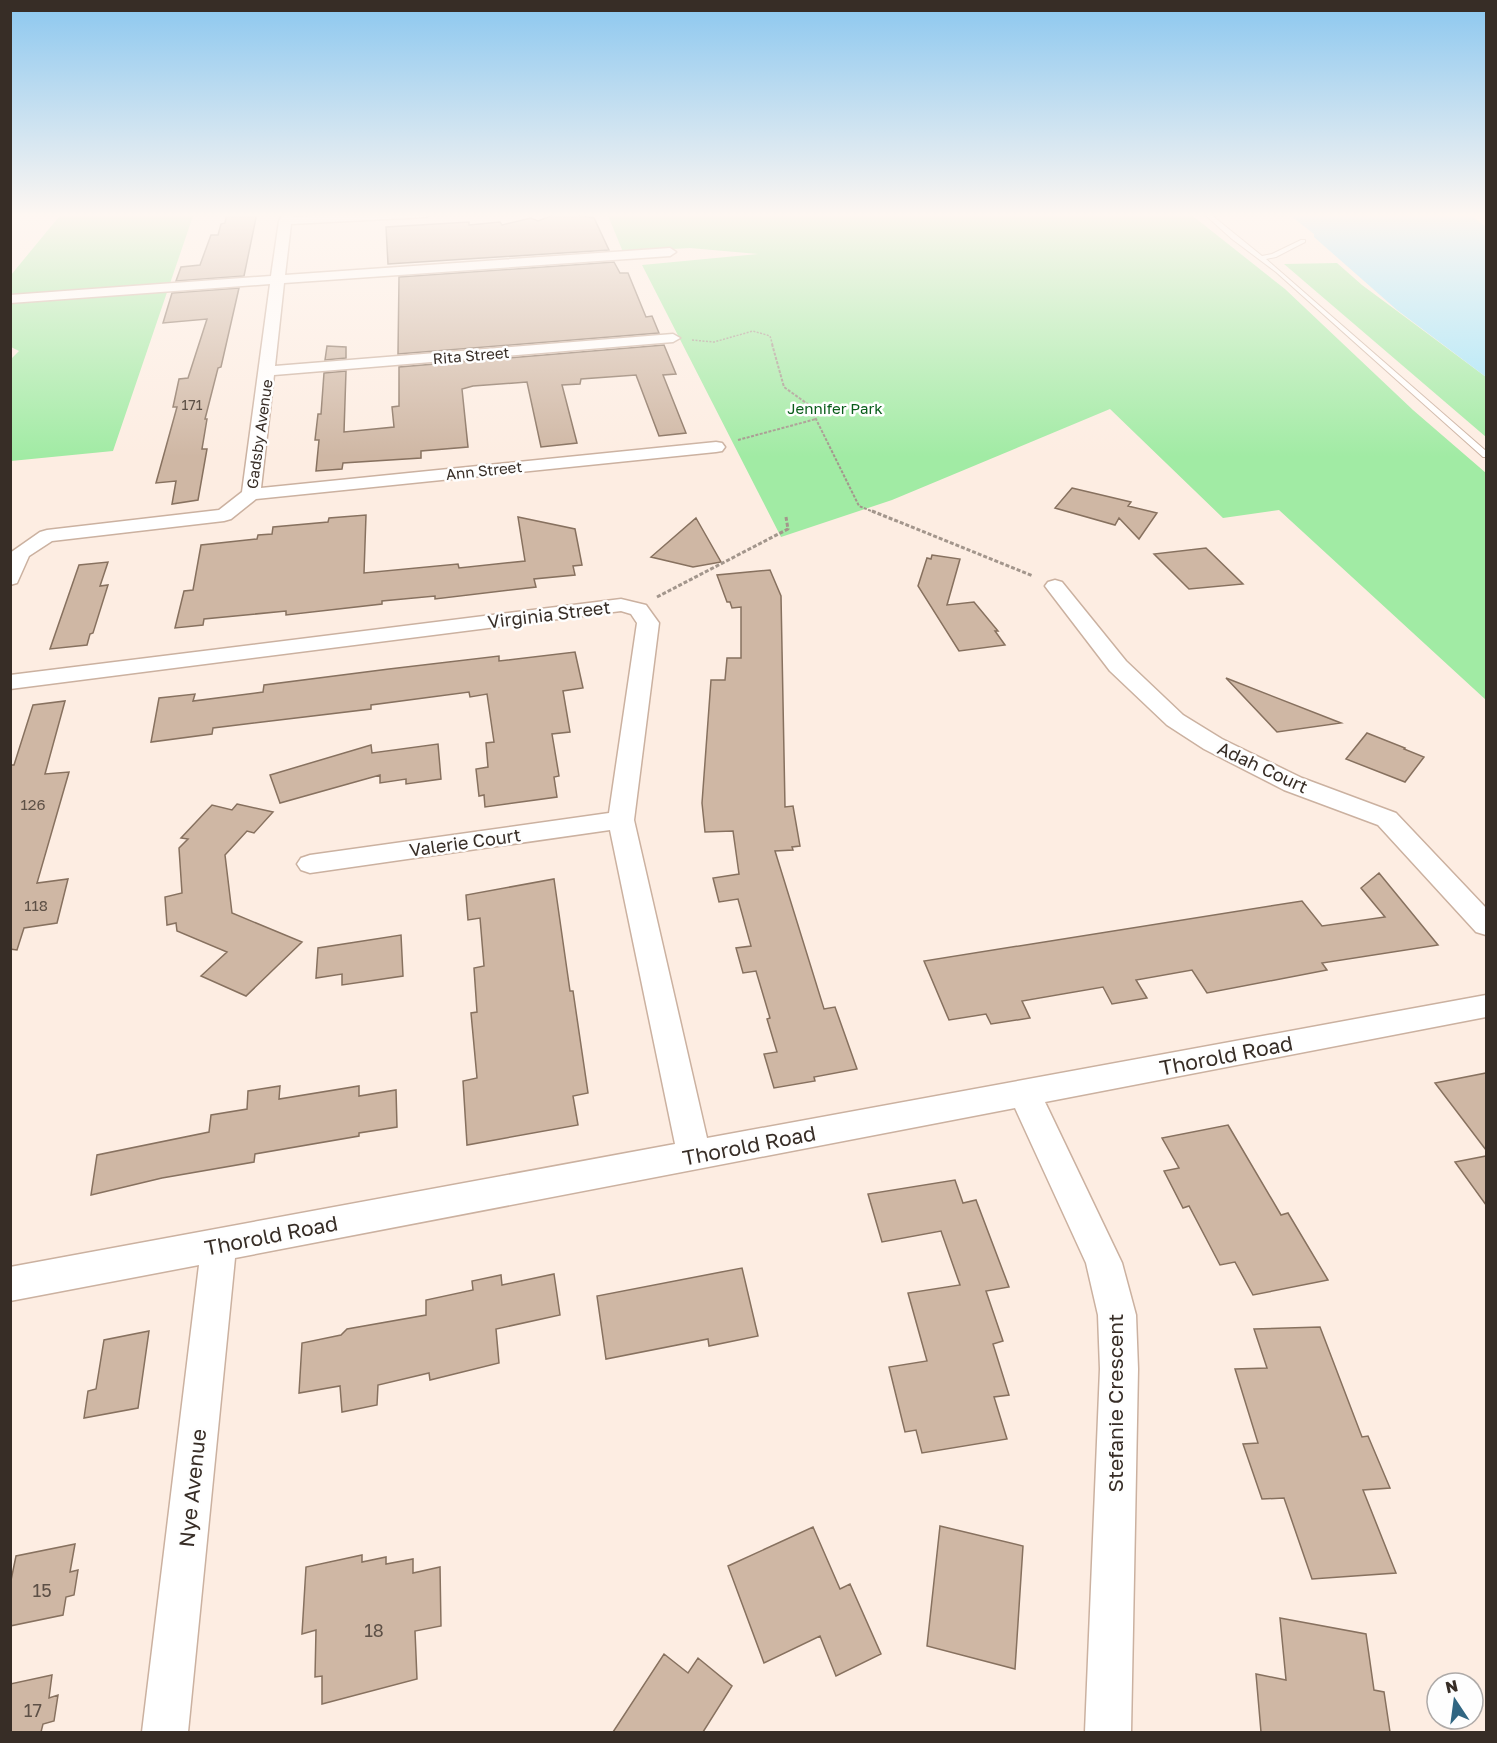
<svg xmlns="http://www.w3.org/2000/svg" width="1497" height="1743" viewBox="0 0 1497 1743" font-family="'Golos Text',sans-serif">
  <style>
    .green { fill: #a1eba4 }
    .water { fill: #9fe4fa }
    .building { fill: #cfb7a4; stroke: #87715f; stroke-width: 1.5 }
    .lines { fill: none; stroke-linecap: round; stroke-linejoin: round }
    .service-casing { stroke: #cbb1a0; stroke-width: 2 }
    .minor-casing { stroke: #cbb1a0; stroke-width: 3 }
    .path-far2 { stroke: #a3968c; stroke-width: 1.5; stroke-dasharray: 2 1.5; stroke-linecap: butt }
    .path-far1 { stroke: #a3968c; stroke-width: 2; stroke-dasharray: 3 1.5; stroke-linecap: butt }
    .path { stroke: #a3968c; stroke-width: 3; stroke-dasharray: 4 2; stroke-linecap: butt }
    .service { fill: #fff; fill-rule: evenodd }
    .minor { fill: #fff; fill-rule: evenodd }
    .labels { text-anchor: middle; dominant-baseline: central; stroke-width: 5; stroke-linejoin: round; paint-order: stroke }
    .far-number-label { font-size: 14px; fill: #5d5046 }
    .far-street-label { font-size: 15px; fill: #372d26; stroke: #fefefe }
    .far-park-label { font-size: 15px; fill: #095d1a; stroke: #fefefe }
    .number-label { font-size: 15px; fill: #5d5046 }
    .street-label { font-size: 18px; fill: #372d26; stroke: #fefefe }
    .near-number-label { font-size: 18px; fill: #5d5046 }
    .near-street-label { font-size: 21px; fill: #372d26; stroke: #fefefe }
  </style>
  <rect width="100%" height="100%" fill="#fdede2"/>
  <path class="green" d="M62,213H194L113,451L11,461L10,360L19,351L11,347V275Z
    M607,213H1189L1285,289L1413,410L1486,473V700L1279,510L1223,518L1110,409L892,500L781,537L642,265L758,254L690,248L623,252Z
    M1337,263L1362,285L1486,377V437L1284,264Z"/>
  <path class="water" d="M1281,213H1468L1486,227V377L1397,310L1314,237V234L1287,213Z"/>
  <path class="building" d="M227,213H257L244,276L176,281L181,267L200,265L211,235H218L221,224L225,223Z
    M567,213L594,218L609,250L388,264L386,227L469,222V225L500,222L502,225L531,218L538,221L556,214Z
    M614,262L620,273H628L646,317L652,316L659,333L398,354L399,277Z
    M239,288L221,367L218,368L205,419H207L202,449H207L198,500L172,504L176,481L156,483L177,407H173L179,379L188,378L207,319L163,323L172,293Z
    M664,345L676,374L663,375L686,433L659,436L636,375L581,379L580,384L562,385L577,443L541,447L527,382L473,386L462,389L468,447L421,451V458L343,463L342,469L316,471L319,440H315L318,414H321L324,373L346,371L344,432L394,427L392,407L399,406V367Z
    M327,346L346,347V358L325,360Z
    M1072,488L1131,502L1128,506L1157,513L1139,539L1119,518L1115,525L1055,508Z
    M366,515L364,573L458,564L459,568L525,561L518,517L575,529L582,565L573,566L575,575L534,579L536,587L435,599V596L382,601V604L286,615V611L204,619L203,625L175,628L184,591L193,590L201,545L257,539L258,535L272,534L273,527L328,522L329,518Z
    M696,518L721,562L693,567L651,557Z
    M1206,548L1243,584L1189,589L1154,554Z
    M932,555L960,559L947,605L974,602L998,631H995L1005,645L959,651L918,586L927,558L931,559Z
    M108,562L100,586L108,585L93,633L90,634L87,645L50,649L79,565Z
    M770,570L781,596L785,807L793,806L800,846L792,847L793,850L775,851L824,1009L835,1007L857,1069L814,1077L815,1081L774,1088L764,1054L777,1052L767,1019L770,1018L756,971L743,973L736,948L751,946L738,899L719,902L713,878L739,874L733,831L705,832L702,803L711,680H725L727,658H741V607L732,608L730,602H727L717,575Z
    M575,652L583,688L563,691L570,732L552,734L559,776L554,777L557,797L485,807L484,795L479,796L476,769L488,767L486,743L494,742L487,694L470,697L469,692L371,705V709L213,728L212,734L151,742L159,698L195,694L193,701L263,692L264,685L389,669L499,656V661Z
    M1226,678L1341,723L1277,732Z
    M65,701L45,774L69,772L37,883L68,879L57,923L24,928L17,950L10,949V765H14L33,705Z
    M1367,733L1405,748L1404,749L1424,757L1405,782L1346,759Z
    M438,744L441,779L406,784V779L380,783V775L280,803L270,775L371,745L372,753Z
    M237,804L273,812L254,833L247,831L225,855L232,913L302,942L246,996L201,976L227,952L177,931L176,923L167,925L165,897L182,893L179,848L188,839L181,838L212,805L232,810Z
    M1379,873L1438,945L1322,963L1327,970L1207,993L1192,970L1136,980L1147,998L1112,1004L1103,987L1022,1001L1030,1018L991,1024L986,1014L949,1020L924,961L1302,901L1322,926L1385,917L1361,888Z
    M554,879L570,991H573L588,1093L573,1096L578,1125L467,1145L463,1081L477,1078L471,1013L477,1012L474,968L484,966L480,918L468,920L466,895Z
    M401,935L403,976L342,985V974L316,978L318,948Z
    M1486,1073V1150L1435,1083Z
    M280,1086L279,1099L359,1086V1096L396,1090L397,1127L359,1133V1136L255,1154L254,1162L162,1178L91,1195L97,1155L209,1132L211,1115L247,1109L248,1091Z
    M1228,1125L1281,1215L1288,1213L1328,1280L1253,1295L1235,1262L1220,1265L1189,1206L1183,1208L1164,1171L1179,1168L1162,1138Z
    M1486,1156V1205L1455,1162Z
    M955,1180L963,1203L976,1200L1009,1287L986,1291L1003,1341L993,1344L1009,1395L994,1397L1007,1439L922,1453L916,1430L905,1432L889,1367L927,1361L908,1293L960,1285L941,1231L882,1242L868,1194Z
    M742,1268L758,1336L709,1346L708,1339L606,1359L597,1296Z
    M554,1274L560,1315L496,1329L499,1363L430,1380L429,1373L378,1385L377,1405L342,1412L340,1386L299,1393L302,1343L341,1335L347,1329L426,1315V1300L473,1290L472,1281L501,1275L502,1285Z
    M1320,1327L1362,1437L1368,1436L1390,1488L1363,1490L1396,1573L1312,1579L1284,1498L1262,1499L1243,1444L1258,1443L1235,1369L1267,1368L1254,1329Z
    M149,1331L138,1408L84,1418L88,1391L96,1389L104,1340Z
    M940,1526L1023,1546L1015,1669L927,1646Z
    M813,1527L840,1589L850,1584L881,1654L836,1676L820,1636L764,1663L728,1566Z
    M75,1544L70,1572L78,1570L74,1595L66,1597L63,1615L10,1626V1585L16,1556Z
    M362,1555V1562L386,1557V1564L413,1559V1573L440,1567L441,1626L415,1631L417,1679L322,1704V1676L315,1677L316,1630L302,1634L306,1567Z
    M1280,1618L1366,1634L1374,1690L1384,1692L1390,1732H1261L1256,1674L1286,1680Z
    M664,1654L688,1673L698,1658L732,1686L703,1732H613Z
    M52,1675L49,1698L58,1695L54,1721L43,1724L41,1732H10V1684Z"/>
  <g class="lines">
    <g class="service-casing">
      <path id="service" d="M1203,213H1209L1262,256L1272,254L1301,240H1305V242L1276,257L1266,259L1486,451V457H1483L1276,272L1232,239Z"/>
    </g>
    <g class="minor-casing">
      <path id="minor" d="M284,213H296L293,217L370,213H432L426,217L291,224L285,275L670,248L676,252L670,256L284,283L275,366L673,334L680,338L673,342L274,375L261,488L716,442L722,443L725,447L722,451L716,452L256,499L231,519L224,521L52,541L29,556L17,583L10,585V553L40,532L47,530L219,510L242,492L270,284L10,303V295L271,276L279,221Z
        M1055,580L1062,582L1126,661L1183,715L1222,739L1302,778L1396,813L1486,908V935L1476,932L1378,825L1284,790L1204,749L1167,725L1110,671L1048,590L1045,586L1048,582Z
        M621,599L646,605L659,623L634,820L707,1138L1486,995V1017L1045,1102L1122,1263L1136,1315L1138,1369L1131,1732H1085L1100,1369L1098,1315L1086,1263L1015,1108L235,1258L188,1732H142L199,1265L10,1301V1267L675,1144L610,830L310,873L301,870L297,864L301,858L310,855L609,813L637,623L631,614L621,611L10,689V675Z"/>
    </g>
    <path class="path-far2" d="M692,340L714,342L753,331L770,336L773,346"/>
    <path class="path-far1" d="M772,344L784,387L809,405L859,506L876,513
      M738,440L816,419"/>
    <path class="path" d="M872,511L1033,576
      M657,597L788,529L786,517"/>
    <use href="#service" class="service"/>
    <use href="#minor" class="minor"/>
  </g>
  <linearGradient id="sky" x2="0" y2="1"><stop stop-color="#8bc7ef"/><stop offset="0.47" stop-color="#fef7f2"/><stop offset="1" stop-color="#fef7f2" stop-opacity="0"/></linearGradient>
  <rect width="1497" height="457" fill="url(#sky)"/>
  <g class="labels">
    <g class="far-number-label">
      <text x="192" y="404">171</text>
    </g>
    <g class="far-street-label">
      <text transform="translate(471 355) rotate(-5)">Rita Street</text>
      <text transform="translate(259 434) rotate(-82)">Gadsby Avenue</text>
      <text transform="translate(484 470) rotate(-6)">Ann Street</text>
    </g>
    <g class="far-park-label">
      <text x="835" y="408">Jennifer Park</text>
    </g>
    <g class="number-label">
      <text x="33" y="804">126</text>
      <text x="36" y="905">118</text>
    </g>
    <g class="street-label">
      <text transform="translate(549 614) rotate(-7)">Virginia Street</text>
      <text transform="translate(1263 767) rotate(25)">Adah Court</text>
      <text transform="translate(465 842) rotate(-8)">Valerie Court</text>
    </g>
    <g class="near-number-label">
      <text x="42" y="1590">15</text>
      <text x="374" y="1630">18</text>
      <text x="33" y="1710">17</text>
    </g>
    <g class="near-street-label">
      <text transform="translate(1226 1055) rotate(-11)">Thorold Road</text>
      <text transform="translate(749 1145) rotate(-11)">Thorold Road</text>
      <text transform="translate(271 1235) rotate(-11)">Thorold Road</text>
      <text transform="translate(1115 1403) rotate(-90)">Stefanie Crescent</text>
      <text transform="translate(192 1488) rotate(-84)">Nye Avenue</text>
    </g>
  </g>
  <rect width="1497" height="1743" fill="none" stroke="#372d26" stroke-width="24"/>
  <g transform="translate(1455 1701) rotate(347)"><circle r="28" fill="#fefefe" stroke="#aeaaa8" stroke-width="1.5"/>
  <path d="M0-4.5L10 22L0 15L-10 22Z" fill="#316682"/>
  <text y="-9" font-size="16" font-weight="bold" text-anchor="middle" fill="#372d26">N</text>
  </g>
</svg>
